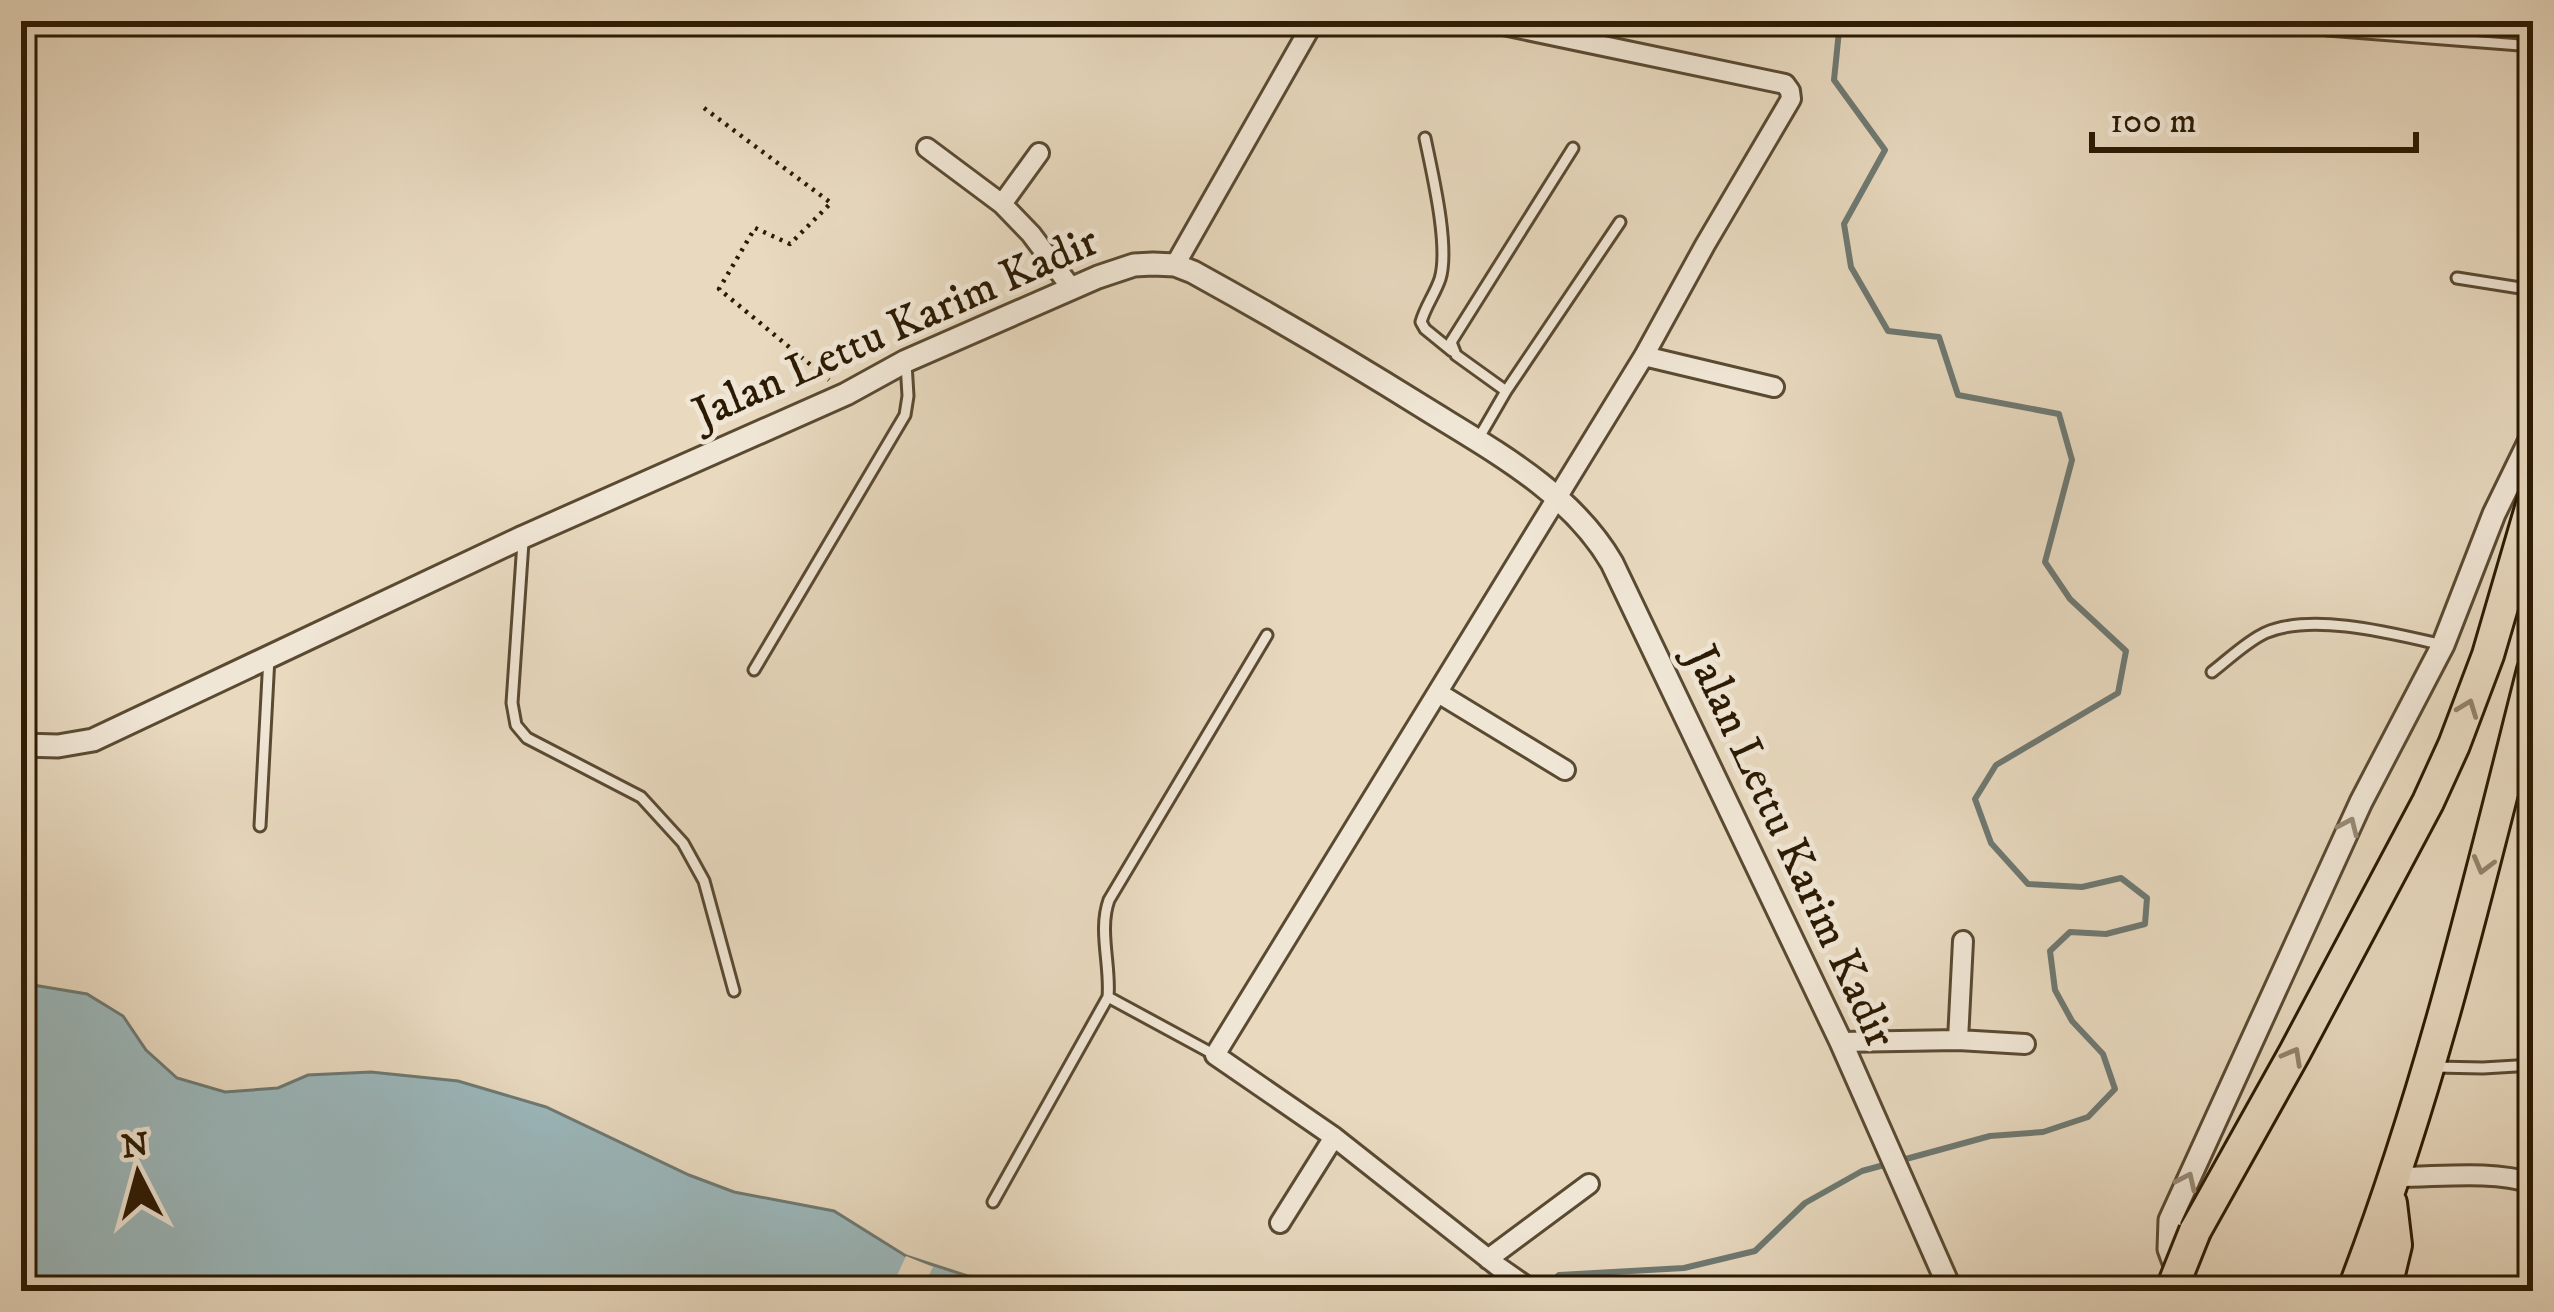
<svg xmlns="http://www.w3.org/2000/svg" width="2554" height="1312" viewBox="0 0 2554 1312" font-family="'IM FELL DW Pica',serif">
  <style>
    .water { fill: #9bb8bc; stroke: #6e7972; stroke-width: 3 }
    .pier { fill: #e8d9bf }
    .lines { fill: none; stroke-linecap: round; stroke-linejoin: round }
    .stream { stroke: #6e7972; stroke-width: 6 }
    .service-casing { stroke: #5a4a32; stroke-width: 15 }
    .minor-casing { stroke: #5a4a32; stroke-width: 24 }
    .tertiary-casing { stroke: #5a4a32; stroke-width: 27 }
    .trunk-casing { stroke: #2b1a03; stroke-width: 36 }
    .path { stroke: #2b1a03; stroke-width: 4.5; stroke-dasharray: 3 6; stroke-linecap: butt }
    .service { stroke: #f0e6d5; stroke-width: 9 }
    .minor { stroke: #f0e6d5; stroke-width: 18 }
    .tertiary { stroke: #f0e6d5; stroke-width: 21 }
    .trunk { stroke: #e8d9bf; stroke-width: 30 }
    .trunk-bridge-casing { stroke: #2b1a03; stroke-width: 36; stroke-linecap: butt }
    .trunk-bridge { stroke: #e8d9bf; stroke-width: 30 }
    .oneway { stroke: #93836a }
    .oneway2 { stroke: #978a76 }
    .labels { text-anchor: middle; dominant-baseline: central; stroke-width: 10; stroke-linejoin: round; paint-order: stroke }
    .street-label { font-size: 45px; fill: #2b1a03; stroke: #f0e6d5 }
  </style>
  <rect width="100%" height="100%" fill="#e8d9bf"/>
  <filter id="stains"><feTurbulence type="fractalNoise" baseFrequency=".00167" numOctaves="4"/><feColorMatrix values="0 0 0 0 .2 0 0 0 0 .09 0 0 0 0 .02 0 0 0 .5 -.17"/></filter>
  <radialGradient id="worn" r=".72"><stop offset=".6" stop-color="#630" stop-opacity="0"/><stop offset="1" stop-color="#630" stop-opacity=".3"/></radialGradient>
  <path class="water" d="M21,983L87,994L123,1016L146,1050L177,1078L225,1092L278,1088L308,1075L371,1072L458,1081L546,1107L689,1175L734,1192L834,1211L906,1256L1014,1291H21Z"/>
  <path class="pier" d="M906,1256L933,1267L921,1291H890Z"/>
  <g class="lines">
    <path class="stream" d="M1542,1291L1559,1275L1684,1268L1755,1251L1805,1203L1862,1171L1990,1136L2043,1132L2088,1117L2115,1089L2103,1054L2072,1021L2055,990L2050,951L2070,932L2106,934L2145,924L2147,898L2121,878L2082,887L2028,884L1991,843L1975,799L1996,765L2118,693L2126,651L2070,599L2045,562L2072,460L2059,414L1958,395L1939,337L1888,331L1851,267L1844,224L1885,150L1834,80L1840,21"/>
    <g class="service-casing">
      <path id="service" d="M2309,21L2327,30L2533,46
        M1425,138C1432,172 1450,247 1440,279C1435,294 1425,307 1421,322L1425,329L1452,351
        M2457,278L2533,290
        M1506,391L1456,355L1451,342L1573,148
        M1477,441L1506,391L1620,222
        M523,542L512,703L516,725L527,738L641,797L683,843L704,881L734,991
        M754,670L905,415L908,396L906,363
        M2212,672C2229,659 2246,642 2265,633C2312,612 2395,634 2443,645
        M2508,790L2533,794
        M260,826L269,657
        M1108,997C1111,966 1098,930 1109,900L1267,635
        M2435,1067L2483,1068L2533,1065
        M993,1202L1108,997L1215,1055"/>
    </g>
    <g class="minor-casing">
      <path id="minor" d="M1484,21L1785,84L1790,91L1791,99L1705,245L1644,356L1215,1055L1334,1137L1500,1268L1533,1291
        M927,148L1002,204L1031,234L1072,289
        M1002,204L1039,153
        M1175,265L1314,21
        M1644,356L1774,387
        M1440,694L1565,770
        M1958,1040L1963,941
        M1841,1042L1958,1040L2025,1044
        M2396,1177C2442,1177 2489,1170 2533,1183
        M1280,1223L1334,1137
        M1488,1259L1589,1184"/>
    </g>
    <g class="tertiary-casing">
      <path id="tertiary" d="M21,745L58,746L93,740L523,537L846,394L906,361L1098,277L1134,265L1153,264L1175,265L1193,272C1271,315 1348,360 1423,407C1492,450 1570,491 1612,563L1841,1042L1951,1291
        M2180,1279L2169,1249L2170,1220L2361,802L2443,645L2494,514L2533,434"/>
    </g>
    <g class="trunk-casing">
      <path id="trunk" d="M2195,1231L2295,1052L2428,802L2454,745L2488,655L2533,501
        M2353,1291C2431,1089 2480,879 2533,670
        M2385,1291L2396,1245L2391,1203"/>
    </g>
    <path class="path" d="M704,108L831,203L790,244L755,228L719,289L829,380"/>
    <use href="#service" class="service"/>
    <use href="#minor" class="minor"/>
    <use href="#tertiary" class="tertiary"/>
    <use href="#trunk" class="trunk"/>
    <g class="trunk-bridge-casing">
      <path id="trunk-bridge" d="M2171,1291L2195,1231"/>
    </g>
    <use href="#trunk-bridge" class="trunk-bridge"/>
  </g>
  <defs><path id="oneway-chevron" d="M-2-3.5L2.5 0L-2 3.5" fill="none" stroke-width="1.6" stroke-linecap="round" stroke-linejoin="round" transform="scale(3)"/></defs>
  <g class="oneway">
    <use href="#oneway-chevron" transform="translate(2468 708) rotate(-69)"/>
    <use href="#oneway-chevron" transform="translate(2483 865) rotate(105)"/>
    <use href="#oneway-chevron" transform="translate(2293 1056) rotate(-61)"/>
  </g>
  <g class="oneway2">
    <use href="#oneway-chevron" transform="translate(2349 826) rotate(-66)"/>
    <use href="#oneway-chevron" transform="translate(2187 1181) rotate(-65)"/>
  </g>
  <g class="labels">
    <g class="street-label">
      <text transform="translate(896 328) rotate(-24)">Jalan Lettu Karim Kadir</text>
      <text transform="translate(1790 847) rotate(65)">Jalan Lettu Karim Kadir</text>
    </g>
  </g>
  <rect width="2554" height="1312" fill="none" stroke="#e8d9bf" stroke-width="72"/>
  <rect x="24" y="24" width="2506" height="1264" fill="none" stroke="#2b1a03" stroke-width="6"/>
  <rect x="36" y="36" width="2482" height="1240" fill="none" stroke="#2b1a03" stroke-width="3"/>
  <g transform="translate(138 1174) rotate(354)" stroke="#f0e6d5" stroke-width="9" paint-order="stroke">
  <path d="M0-9L21 45L0 30L-21 45Z" fill="#2b1a03"/>
  <text y="-18" font-size="33" font-weight="bold" text-anchor="middle" fill="#2b1a03">N</text>
  </g>
  <path d="M2092 132v18h324v-18" fill="none" stroke="#2b1a03" stroke-width="6"/>
  <text x="2110" y="132" font-size="36" fill="#2b1a03" stroke="#f0e6d5" stroke-width="9" paint-order="stroke">100 m</text>
  <rect width="100%" height="100%" filter="url(#stains)"/>
  <rect width="100%" height="100%" fill="url(#worn)"/>
</svg>
